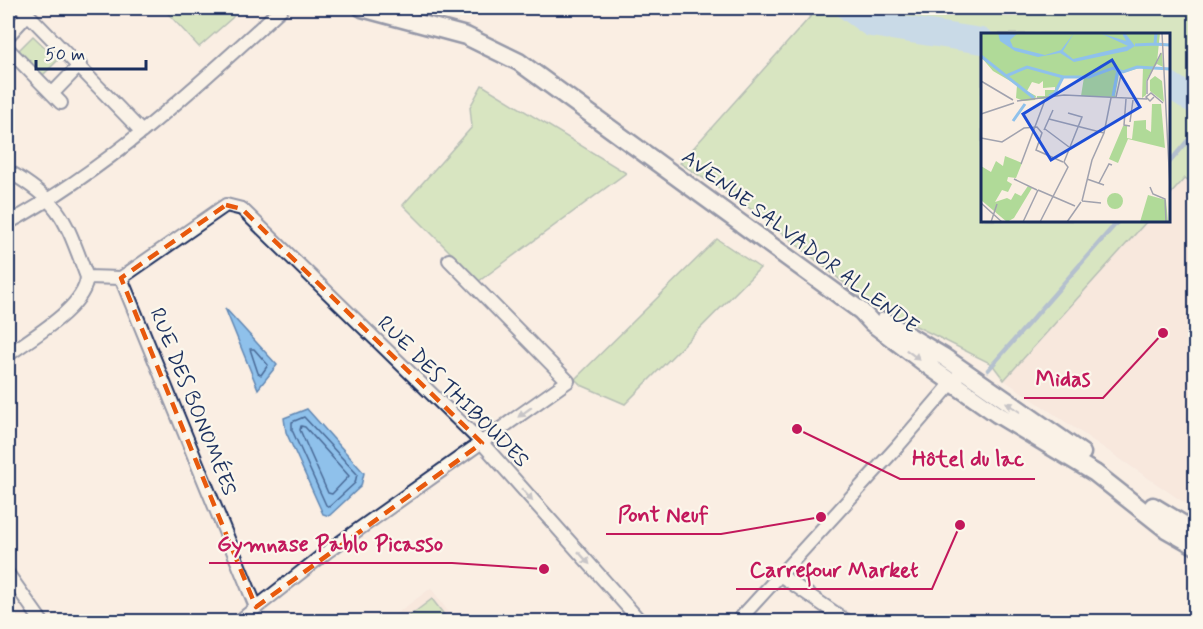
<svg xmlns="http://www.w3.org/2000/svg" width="1203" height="629" viewBox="0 0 1203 629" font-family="Mynerve,sans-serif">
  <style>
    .built { fill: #f5dfd6 }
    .green { fill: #b0da98; stroke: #66847b; stroke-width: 1.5 }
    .water { fill: #8fc1eb; stroke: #6187b3; stroke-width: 1.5 }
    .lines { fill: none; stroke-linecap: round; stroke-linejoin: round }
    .shore { stroke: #496996; stroke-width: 1.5 }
    .stream { stroke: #6187b3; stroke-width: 4.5 }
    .river { stroke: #8fc1eb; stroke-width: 26 }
    .minor-casing { stroke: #1b2f5e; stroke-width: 16 }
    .secondary-casing { stroke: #1b2f5e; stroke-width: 21 }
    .minor { stroke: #fbf7ec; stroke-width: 12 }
    .secondary { stroke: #fbf7ec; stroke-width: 16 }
    .oneway { fill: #8b93a5 }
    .marked { fill: none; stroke: #e8590c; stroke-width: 4.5; stroke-dasharray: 12 8; stroke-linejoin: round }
    .labels { text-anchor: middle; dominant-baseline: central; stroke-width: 4.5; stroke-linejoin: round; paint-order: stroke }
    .street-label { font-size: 21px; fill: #1b2f5e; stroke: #fbf7ec }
    .inset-river { fill: none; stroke: #8fc1eb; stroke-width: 3 }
    .inset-road { fill: none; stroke: #a1a2ae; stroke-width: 1.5 }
    .view { fill: #1d4ed8; fill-opacity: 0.15; stroke: #1d4ed8; stroke-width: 3 }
    .inset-edge { fill: none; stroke: #1b2f5e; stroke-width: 3 }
    .leader { fill: none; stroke: #c2185b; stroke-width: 2 }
    .callout-dot { fill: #c2185b; stroke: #fbf7ec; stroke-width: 2 }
    .callout-label { font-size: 22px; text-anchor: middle; font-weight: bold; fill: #c2185b; stroke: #fbf7ec; stroke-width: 4.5; stroke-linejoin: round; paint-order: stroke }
  </style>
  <rect width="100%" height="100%" fill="#faeee3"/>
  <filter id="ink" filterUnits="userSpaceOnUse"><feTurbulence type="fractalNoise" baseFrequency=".0167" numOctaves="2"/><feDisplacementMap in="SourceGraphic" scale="12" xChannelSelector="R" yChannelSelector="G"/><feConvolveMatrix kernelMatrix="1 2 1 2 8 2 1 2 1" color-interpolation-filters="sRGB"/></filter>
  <g filter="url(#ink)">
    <path class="built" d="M1185,178L1195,185V510L1004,380L1147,221L1168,220L1169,196Z
      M431,588L455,621L385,622Z"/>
    <path class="green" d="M163,8H240L232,18L199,47Z
      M818,8H1195V185L1185,178L1169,196L1168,34H982V220L1147,221L1004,380L992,364L868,302L757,213L680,163Z
      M33,36L58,60L43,75L18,51Z
      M482,85L626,173L479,281L403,205L472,127L470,107Z
      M717,239L760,268L625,404L581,385L575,379Z
      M432,599L449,621H406L404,620Z"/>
    <path class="water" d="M225,308L277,365L258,389Z
      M307,409L364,473L361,486L329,516L323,514L286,432L284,418Z"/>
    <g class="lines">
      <path class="shore" d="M250,349H254L268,365L261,375L258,373Z
        M304,417L357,474L355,483L329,507L326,505L292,430V422Z
        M301,426L305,427L349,476L332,494L328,493L300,430Z"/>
      <path class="stream" d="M1168,164L1196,131
        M988,370L1119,220"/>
      <path class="river" d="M849,8L871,24L982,41
        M1168,84L1196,102"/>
      <g class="minor-casing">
        <path id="minor" d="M22,8L142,132
          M8,36L28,14
          M8,49L61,103
          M52,94L80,65
          M8,171C63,203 65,220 87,277C85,308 32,337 8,355
          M8,223C110,168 197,86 282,8
          M87,277L121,278L226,205L242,209L482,443L641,622
          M121,278L256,607
          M8,574L42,622
          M780,575L848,622
          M238,622L328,551L568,381L449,260
          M737,622L897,447L957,377"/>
      </g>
      <g class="secondary-casing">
        <path id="secondary" d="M362,8L466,36L519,62L861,311L872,323L934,370L997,414L1095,473L1166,529L1196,546
          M884,321L944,357L1082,453
          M1153,506L1196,532"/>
      </g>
      <use href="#minor" class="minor"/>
      <use href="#secondary" class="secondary"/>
    </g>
    <defs><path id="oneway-solid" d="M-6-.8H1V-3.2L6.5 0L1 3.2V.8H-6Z" transform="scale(1.5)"/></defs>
    <g class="oneway">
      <use href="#oneway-solid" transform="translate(913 355) rotate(37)"/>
      <use href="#oneway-solid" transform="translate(1013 407) rotate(-146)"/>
      <use href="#oneway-solid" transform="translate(525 412) rotate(144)"/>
      <use href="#oneway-solid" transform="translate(527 495) rotate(49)"/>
      <use href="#oneway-solid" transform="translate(584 558) rotate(48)"/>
    </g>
  </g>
  <path d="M0 0H1203V629H0ZM226,205L242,209L482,443L256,607L121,278Z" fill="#faeee3" fill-opacity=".55" fill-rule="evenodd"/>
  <path class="marked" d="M226,205L242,209L482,443L256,607L121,278Z"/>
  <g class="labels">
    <g class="street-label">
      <text transform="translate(800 242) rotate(37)">AVENUE SALVADOR ALLENDE</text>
      <text transform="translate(453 392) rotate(45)">RUE DES THIBOUDES</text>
      <text transform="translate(193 402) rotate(68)">RUE DES BONOMÉES</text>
    </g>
  </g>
  <g transform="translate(981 33)">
    <rect width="189" height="189" fill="#faeee3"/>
    <path d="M0,0H179L176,29L181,19L182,34L176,31L173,34L165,48V62L161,65L162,34L138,41L134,64L100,63L103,44L98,43L82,45L72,63L63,66H56V63H64V57H74V54L62,55V48L58,51L51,49L46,58L55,63L54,67L43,68L35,65L36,52L12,38L0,24ZM174,43L181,48L183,69L169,58V47ZM171,71H180L184,115L147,106L137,130L128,126L142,93H146V105L151,106L153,88L165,87V96L170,99ZM24,123L41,130L35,145L27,144L26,148L31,151L27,159L21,157L14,169L26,165L30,167L34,160L40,163L47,153L51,155L33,185L26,189L0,167V133L10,139L15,128L22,133ZM126 168a8 8 0 1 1 16 0a8 8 0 1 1-16 0ZM167,162L185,167L187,189H159Z" fill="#b0da98"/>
    <path d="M17,0H37L29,7L32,14L64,22L80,17L93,0L82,18L92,26L147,13L119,0L145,8L141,0H144L154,13L146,18L93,29L79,20L57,24L34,18L19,8Z" fill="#8fc1eb"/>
    <path class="inset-river" d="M175,0L174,11L189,12M154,12L174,11M0,23L53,65M25,43L46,34L82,44M68,63L74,60L82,44H108L132,35L142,39L156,34L189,36M132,63L137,36M32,88L44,71"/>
    <path class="inset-road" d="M181,0L189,154M0,48L32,67M166,61V48L180,20M135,64L140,42M173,64L169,68L165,64L170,60L182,70M145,66L143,92L149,93M36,68L83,62L166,66M0,81L33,70M68,86L123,100M149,89L152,67M64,96L88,114M63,97L72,77M0,105L21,109L43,95L56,94L61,100L55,117L82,129M40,131L64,67M33,146L56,157M106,146L123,152M118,150L128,131L131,132M169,154L172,161L184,166L185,189M57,157L94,173M101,168L111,127L123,100L130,65M101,168L120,170M0,170L21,189M10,189L16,171M42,189L57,157M59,189L87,134L83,129L101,84L87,80M86,189L100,169"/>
    <path class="view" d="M131,27L159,74L70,127L42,81Z"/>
    <rect width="189" height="189" class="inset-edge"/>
  </g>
  <path class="leader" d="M1163 333L1103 398H1024M797 429L900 479H1035M821 517L721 534H606M544 569L452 563H209M960 525L932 589H736"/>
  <g class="callout-dot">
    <circle cx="1163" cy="333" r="6"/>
    <circle cx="797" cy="429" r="6"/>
    <circle cx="821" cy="517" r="6"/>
    <circle cx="544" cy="569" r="6"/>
    <circle cx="960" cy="525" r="6"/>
  </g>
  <g class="callout-label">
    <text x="1063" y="386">Midas</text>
    <text x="968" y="466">Hôtel du lac</text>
    <text x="663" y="522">Pont Neuf</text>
    <text x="330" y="551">Gymnase Pablo Picasso</text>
    <text x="834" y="577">Carrefour Market</text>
  </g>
  <rect width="1203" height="629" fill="none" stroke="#fbf7ec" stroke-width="30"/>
  <rect x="15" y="15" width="1173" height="599" fill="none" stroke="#1b2f5e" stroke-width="2" filter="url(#ink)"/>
  <path d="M36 60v9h110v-9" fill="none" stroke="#1b2f5e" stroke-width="3"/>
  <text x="45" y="60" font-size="18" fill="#1b2f5e" stroke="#fbf7ec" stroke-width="4.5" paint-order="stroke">50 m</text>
</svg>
